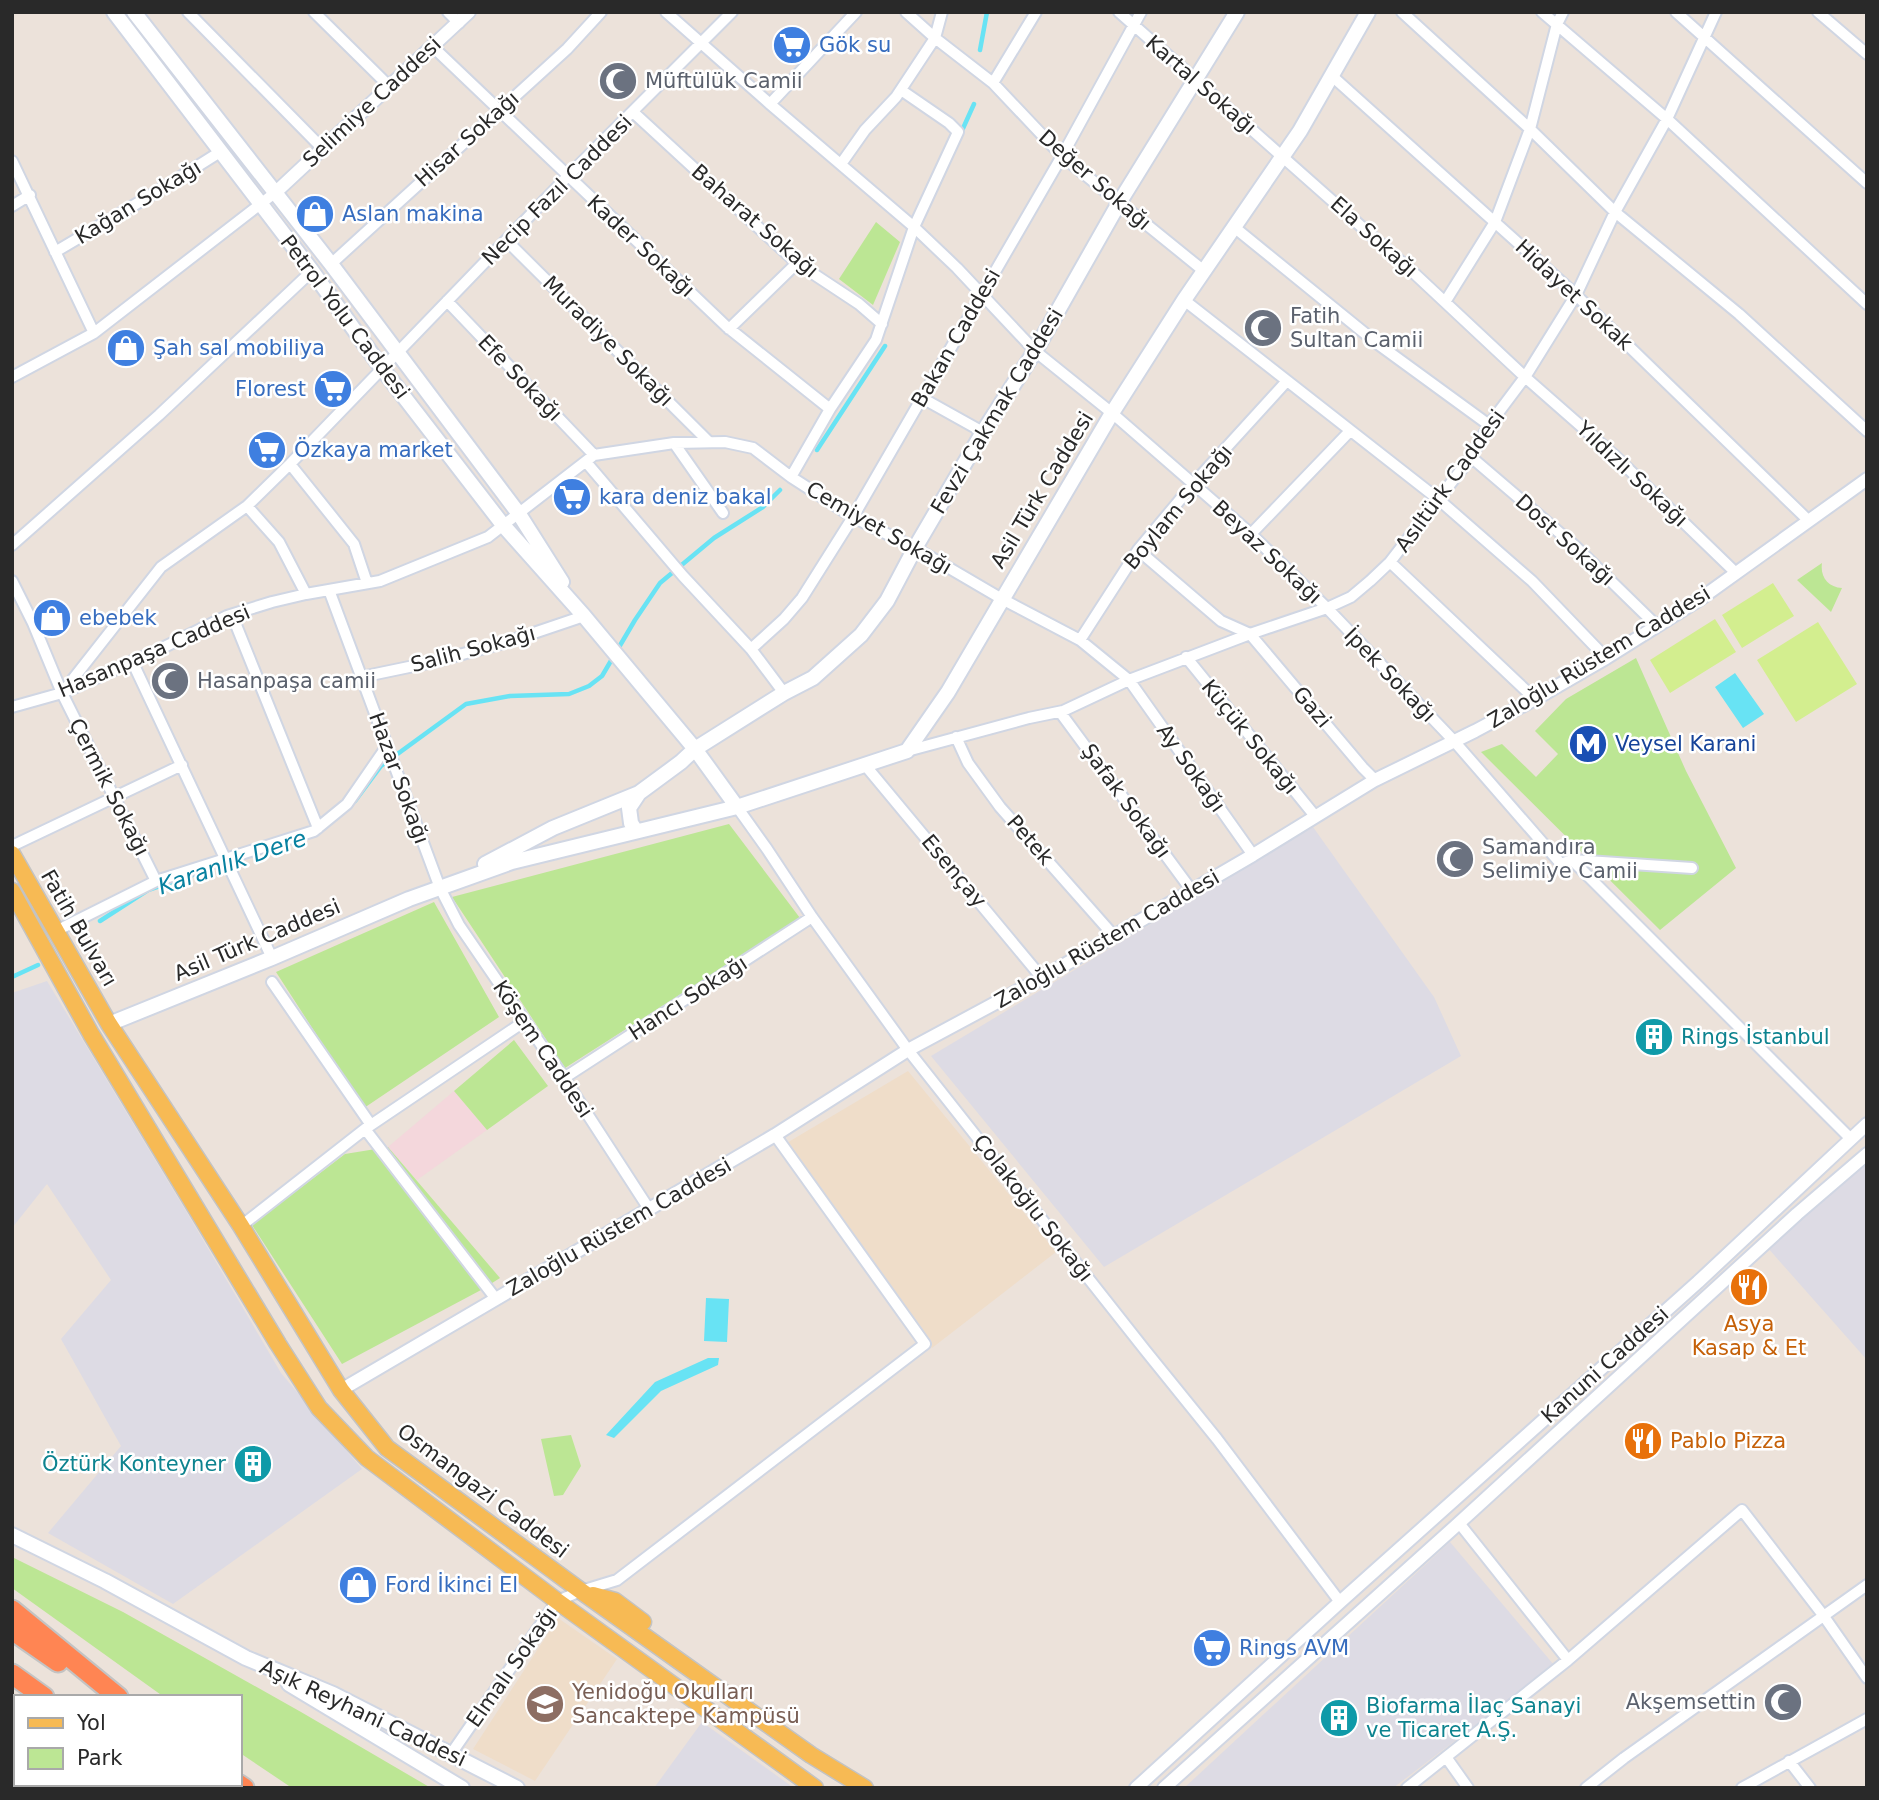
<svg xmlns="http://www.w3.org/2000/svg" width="1879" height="1800" viewBox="0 0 1879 1800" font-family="'DejaVu Sans',sans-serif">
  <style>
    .industrial { fill: #dddbe4 }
    .education { fill: #efddc9 }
    .medical { fill: #f4d7dc }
    .green { fill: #bce694 }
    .pitch { fill: #d3ee8f }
    .water { fill: #68e3f4 }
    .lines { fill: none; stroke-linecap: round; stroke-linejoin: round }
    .stream { stroke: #68e3f4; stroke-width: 4.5 }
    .minor-casing { stroke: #d0d6e3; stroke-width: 14 }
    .tertiary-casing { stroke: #d0d6e3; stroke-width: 16 }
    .secondary-casing { stroke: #d0d6e3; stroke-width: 18 }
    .primary-casing { stroke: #c3c3c3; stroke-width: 19 }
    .motorway-casing { stroke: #c3c3c3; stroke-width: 23 }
    .minor { stroke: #fff; stroke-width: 10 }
    .tertiary { stroke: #fff; stroke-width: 12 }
    .secondary { stroke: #fff; stroke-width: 14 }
    .primary { stroke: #f7ba54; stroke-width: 16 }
    .motorway { stroke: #ff8553; stroke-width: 19 }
    .labels { text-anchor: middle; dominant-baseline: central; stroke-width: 5; stroke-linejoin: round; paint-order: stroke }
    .shop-label { font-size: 21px; fill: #366cbe; stroke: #fff; text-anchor: start }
    .worship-label { font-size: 21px; fill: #5b616d; stroke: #fff; text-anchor: start }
    .street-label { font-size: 21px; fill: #292929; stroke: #fff }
    .transit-label { font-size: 21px; fill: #164399; stroke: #fff; text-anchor: start }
    .culture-label { font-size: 21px; fill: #0d838f; stroke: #fff; text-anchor: start }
    .food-label { font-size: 21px; fill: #c56008; stroke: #fff }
    .education-label { font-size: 21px; fill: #785e54; stroke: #fff; text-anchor: start }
    .water-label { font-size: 23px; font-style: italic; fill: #0781a0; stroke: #fff }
  </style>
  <rect width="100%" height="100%" fill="#ece2da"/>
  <path class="industrial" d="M1313,827L1434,997L1461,1056L1104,1267L931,1056Z
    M47,981L186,1211L281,1373L362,1469L173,1604L48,1533L121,1446L61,1339L111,1280L47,1184L12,1228V993Z
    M1867,1158V1360L1767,1247Z
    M1450,1542L1554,1665L1393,1788H1184Z
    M702,1722L794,1788H654Z"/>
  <path class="education" d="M908,1071L1056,1252L932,1348L785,1144Z
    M558,1618L617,1659L535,1781L473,1749Z"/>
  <path class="medical" d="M454,1091L487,1130L417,1180L388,1147Z"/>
  <path class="green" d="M876,222L900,242L873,305L839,279Z
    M1822,563C1820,577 1828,587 1842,588L1831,612L1797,580Z
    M1636,658L1686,771L1736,868L1660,930L1481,752L1502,744L1536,777L1558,754L1535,731L1566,699Z
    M729,824L800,918L565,1068L452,897Z
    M434,902L499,1017L364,1108L276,972Z
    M514,1040L548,1086L487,1130L454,1091Z
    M388,1147L500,1278L481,1290L342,1364L252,1225L345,1154Z
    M571,1435L581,1466L563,1495L554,1496L541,1439Z
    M12,1557L123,1612L301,1712L431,1788H292L240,1753V1697H164L12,1588Z"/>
  <path class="pitch" d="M1773,583L1794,616L1742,648L1722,615Z
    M1715,619L1736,652L1670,693L1650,660Z
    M1818,622L1857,684L1796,722L1757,660Z"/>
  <path class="water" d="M1735,673L1764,714L1743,728L1715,687Z
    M706,1298L729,1299L727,1342L704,1341Z
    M708,1358H719L718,1365L661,1391L614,1438L606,1435L655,1382Z"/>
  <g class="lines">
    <path class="stream" d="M980,50L987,12
      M960,135L974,104
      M817,450L885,346
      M355,801L381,766L466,704L510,696L569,694L589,686L602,676L635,620L660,583L714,538L763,507L780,490
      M100,921L148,890L201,872
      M12,977L38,965"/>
    <g class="minor-casing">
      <path id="minor" d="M188,12L322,148
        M314,12L389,86
        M448,12L459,23
        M666,12L770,104L914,227L957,268L1035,351L1112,413L1251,534L1327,608L1454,741L1561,864L1572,860L1851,1139
        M906,12L935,38L993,83L1062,156L1204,271
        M1119,12L1416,275L1525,377L1615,456L1736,573
        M1402,12L1530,129L1615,212L1739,314L1867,431
        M1542,12L1667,119L1867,304
        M1676,12L1867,183
        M1818,12L1867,54
        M432,46L726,326L830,409
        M1332,76L1576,295L1809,521
        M993,83L1036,12
        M770,104L856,12
        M633,112L797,263L859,304L882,324
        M12,161L94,333
        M841,164L865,130L896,97L935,38L942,12
        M12,206L30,195
        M1234,227L1378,344L1489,425
        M507,241L709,442
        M55,252L158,191L220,152
        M331,264L567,49L601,12
        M1184,300L1438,499L1532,581L1606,658
        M447,301L594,455
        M1445,302L1495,222L1530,129L1557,24L1563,12
        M729,329L797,263
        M12,377L94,333L276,192
        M922,398L983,432
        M674,443L723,513
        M594,455L674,443L725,442L753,448L791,477L853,517L915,548L1002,599L1080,640L1129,680L1253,855
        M1471,457L1575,546L1657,626
        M586,462L683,576L751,649L784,693
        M290,464L354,544L367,583
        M791,477L830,409L876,340L914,227L958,132L949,123L901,90
        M247,506L279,542L306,594
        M1251,534L1350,431
        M12,545L159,415L312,271
        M1138,550L1221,621L1250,634L1363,768L1375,780
        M1390,562L1535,699
        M12,581L33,623L62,693L156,881
        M329,590L440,888L459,925L564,1078L649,1209
        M232,615L318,828
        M1080,640L1138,550L1194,483L1286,382
        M751,649L784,619L802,598L853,517L1062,156L1141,12
        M1186,657L1315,816
        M132,661L272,958
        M361,677L433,662L507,642L584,616
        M62,693L161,567L247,506L290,464L568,176L732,12
        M12,707L62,693L148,655L227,616L272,602L306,594L380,581L488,537L594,455
        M1060,712L1192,891
        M956,737L968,763L1000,807L1114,936
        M907,751L1029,718L1063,711L1129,680L1250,634L1327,608L1351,597L1370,581L1390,562L1471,457L1489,425L1525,377L1576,295L1615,212L1667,119L1716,12
        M865,765L1042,978
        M737,807L767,849L812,917L908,1050L1145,1350L1217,1439L1340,1602
        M12,846L182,765
        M1572,860L1692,868
        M56,931L156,881L314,831L347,804L387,746
        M272,982L371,1125
        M564,1078L812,917
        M365,1129L525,1021
        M241,1226L365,1129L496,1299
        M1459,1523L1568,1660
        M451,1754L557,1601L581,1591L617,1580L925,1344L775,1135
        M1446,1757L1468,1788
        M1789,1761L1810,1788
        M1407,1788L1568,1660L1742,1510L1823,1615L1867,1678
        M1586,1788L1624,1758L1867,1585
        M1742,1788L1867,1719"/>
    </g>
    <g class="tertiary-casing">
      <path id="tertiary" d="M276,192L469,12
        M341,1390L775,1135L908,1050L1042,978L1253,855L1375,780L1475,731L1535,699L1606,658L1700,599L1867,479
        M1136,1788L1340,1602L1698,1282L1867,1124
        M1164,1788L1459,1523L1797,1214L1867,1154"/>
    </g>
    <g class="secondary-casing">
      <path id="secondary" d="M114,12L312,271L381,367L503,525L584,616L695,749L737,807
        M134,12L331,264L519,514L562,582
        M636,831L631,823L629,808L639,793
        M485,864L553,828L639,793L681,762L695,749L784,693L813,678L861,635L887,601L915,548L983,432L1035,351L1119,203L1237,12
        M109,1024L272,958L409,899L512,862L737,807L907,751L948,692L1112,413L1184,300L1300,131L1368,12
        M12,1535L105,1581L246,1658L333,1694L517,1788
        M289,1684L462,1788
        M12,1785L16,1788"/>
    </g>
    <g class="primary-casing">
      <path id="primary" d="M12,854L109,1024L241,1226L341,1390L387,1448L581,1591L811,1755L865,1788
        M12,891L91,1034L278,1344L319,1408L367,1458L557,1601L815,1788
        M593,1595L615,1601L643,1622"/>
    </g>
    <g class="motorway-casing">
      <path id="motorway" d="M12,1610L118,1697
        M12,1630L58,1662
        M12,1674L44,1697
        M175,1784L181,1788
        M238,1784L244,1788"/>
    </g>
    <use href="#minor" class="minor"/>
    <use href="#tertiary" class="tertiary"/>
    <use href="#secondary" class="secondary"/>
    <use href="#primary" class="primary"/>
    <use href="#motorway" class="motorway"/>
  </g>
  <defs>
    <g id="supermarket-disc" transform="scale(2.0125)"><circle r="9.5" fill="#3f7fe0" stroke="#fff"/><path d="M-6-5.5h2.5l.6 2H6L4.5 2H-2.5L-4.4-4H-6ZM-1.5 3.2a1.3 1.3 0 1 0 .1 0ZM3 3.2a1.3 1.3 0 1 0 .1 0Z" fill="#fff"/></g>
    <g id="mosque-disc" transform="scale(2.0125)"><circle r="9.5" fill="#6b7280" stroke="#fff"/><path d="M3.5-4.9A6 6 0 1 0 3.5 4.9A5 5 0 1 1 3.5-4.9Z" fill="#fff"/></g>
    <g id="shop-disc" transform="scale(2.0125)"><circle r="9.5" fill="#3f7fe0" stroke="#fff"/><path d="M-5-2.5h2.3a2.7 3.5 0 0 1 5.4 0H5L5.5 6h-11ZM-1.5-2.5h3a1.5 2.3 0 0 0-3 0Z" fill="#fff"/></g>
    <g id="metro-disc" transform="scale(2.0125)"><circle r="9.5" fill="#1a4fb4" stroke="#fff"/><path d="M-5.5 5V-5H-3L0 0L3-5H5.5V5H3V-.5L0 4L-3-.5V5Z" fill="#fff"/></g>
    <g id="building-disc" transform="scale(2.0125)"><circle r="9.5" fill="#0f9aa8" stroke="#fff"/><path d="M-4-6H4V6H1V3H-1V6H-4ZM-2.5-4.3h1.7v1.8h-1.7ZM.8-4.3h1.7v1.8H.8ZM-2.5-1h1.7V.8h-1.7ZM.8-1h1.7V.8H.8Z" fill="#fff"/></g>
    <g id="restaurant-disc" transform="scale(2.0125)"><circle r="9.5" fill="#e8710a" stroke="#fff"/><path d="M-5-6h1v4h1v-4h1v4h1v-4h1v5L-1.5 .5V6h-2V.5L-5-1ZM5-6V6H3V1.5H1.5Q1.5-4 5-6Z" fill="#fff"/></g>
    <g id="school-disc" transform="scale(2.0125)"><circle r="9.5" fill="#8d6e63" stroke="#fff"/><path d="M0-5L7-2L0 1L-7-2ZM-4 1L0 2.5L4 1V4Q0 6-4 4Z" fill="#fff"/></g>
  </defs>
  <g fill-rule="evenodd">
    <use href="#supermarket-disc" x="792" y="45"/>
    <use href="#mosque-disc" x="618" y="81"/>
    <use href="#shop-disc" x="315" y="214"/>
    <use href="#mosque-disc" x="1263" y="328"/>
    <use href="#shop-disc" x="126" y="348"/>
    <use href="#supermarket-disc" x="333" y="389"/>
    <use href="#supermarket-disc" x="267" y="450"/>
    <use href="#supermarket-disc" x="572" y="497"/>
    <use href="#shop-disc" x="52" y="618"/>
    <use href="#mosque-disc" x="170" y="681"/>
    <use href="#metro-disc" x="1588" y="744"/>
    <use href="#mosque-disc" x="1455" y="859"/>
    <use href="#building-disc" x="1654" y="1037"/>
    <use href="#restaurant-disc" x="1749" y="1287"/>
    <use href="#restaurant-disc" x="1643" y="1441"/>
    <use href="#building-disc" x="253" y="1464"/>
    <use href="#shop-disc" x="358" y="1585"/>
    <use href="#supermarket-disc" x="1212" y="1648"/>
    <use href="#mosque-disc" x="1783" y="1702"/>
    <use href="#school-disc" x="545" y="1704"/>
    <use href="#building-disc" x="1339" y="1718"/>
  </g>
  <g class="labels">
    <g class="shop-label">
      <text x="819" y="45">Gök su</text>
      <text x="342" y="214">Aslan makina</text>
      <text x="153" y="348">Şah sal mobiliya</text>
      <text x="306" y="389" text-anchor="end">Florest</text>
      <text x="294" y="450">Özkaya market</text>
      <text x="599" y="497">kara deniz bakal</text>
      <text x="79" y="618">ebebek</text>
      <text x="385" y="1585">Ford İkinci El</text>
      <text x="1239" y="1648">Rings AVM</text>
    </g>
    <g class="worship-label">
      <text x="645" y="81">Müftülük Camii</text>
      <text x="1290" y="316">Fatih<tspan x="1290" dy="24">Sultan Camii</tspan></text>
      <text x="197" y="681">Hasanpaşa camii</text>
      <text x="1482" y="847">Samandıra<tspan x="1482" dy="24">Selimiye Camii</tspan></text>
      <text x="1756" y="1702" text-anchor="end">Akşemsettin</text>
    </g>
    <g class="street-label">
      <text transform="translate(1201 85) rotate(41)">Kartal Sokağı</text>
      <text transform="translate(372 102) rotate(-43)">Selimiye Caddesi</text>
      <text transform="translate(467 139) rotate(-42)">Hisar Sokağı</text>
      <text transform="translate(1095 180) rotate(41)">Değer Sokağı</text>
      <text transform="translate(557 190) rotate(-45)">Necip Fazıl Caddesi</text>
      <text transform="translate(138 202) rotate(-31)">Kağan Sokağı</text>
      <text transform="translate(755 221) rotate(41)">Baharat Sokağı</text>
      <text transform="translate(1374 237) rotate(42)">Ela Sokağı</text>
      <text transform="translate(641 246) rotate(43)">Kader Sokağı</text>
      <text transform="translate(1574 295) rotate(43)">Hidayet Sokak</text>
      <text transform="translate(345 317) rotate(53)">Petrol Yolu Caddesi</text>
      <text transform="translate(956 338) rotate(-60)">Bakan Caddesi</text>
      <text transform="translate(608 341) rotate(45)">Muradiye Sokağı</text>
      <text transform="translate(520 378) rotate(46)">Efe Sokağı</text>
      <text transform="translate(997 411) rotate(-59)">Fevzi Çakmak Caddesi</text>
      <text transform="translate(1632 474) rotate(43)">Yıldızlı Sokağı</text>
      <text transform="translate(1450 481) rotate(-54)">Asıltürk Caddesi</text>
      <text transform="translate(1042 490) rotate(-59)">Asil Türk Caddesi</text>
      <text transform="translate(1178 507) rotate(-50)">Boylam Sokağı</text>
      <text transform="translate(879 528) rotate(30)">Cemiyet Sokağı</text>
      <text transform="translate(1565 540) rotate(42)">Dost Sokağı</text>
      <text transform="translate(1267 552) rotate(43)">Beyaz Sokağı</text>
      <text transform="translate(473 649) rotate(-15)">Salih Sokağı</text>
      <text transform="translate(154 651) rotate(-23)">Hasanpaşa Caddesi</text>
      <text transform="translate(1599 657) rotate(-31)">Zaloğlu Rüstem Caddesi</text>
      <text transform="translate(1390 675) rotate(46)">İpek Sokağı</text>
      <text transform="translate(1312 707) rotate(50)">Gazi</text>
      <text transform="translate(1250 737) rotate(51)">Küçük Sokağı</text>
      <text transform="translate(1191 768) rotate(55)">Ay Sokağı</text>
      <text transform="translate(399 778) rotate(70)">Hazar Sokağı</text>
      <text transform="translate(109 787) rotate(63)">Çermik Sokağı</text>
      <text transform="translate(1126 801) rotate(54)">Şafak Sokağı</text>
      <text transform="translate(1030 840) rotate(49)">Petek</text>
      <text transform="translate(954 871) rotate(50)">Esençay</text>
      <text transform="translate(79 928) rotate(60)">Fatih Bulvarı</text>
      <text transform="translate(1107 939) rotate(-30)">Zaloğlu Rüstem Caddesi</text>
      <text transform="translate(257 940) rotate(-23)">Asil Türk Caddesi</text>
      <text transform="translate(688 998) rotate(-33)">Hancı Sokağı</text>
      <text transform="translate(543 1049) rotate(56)">Köşem Caddesi</text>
      <text transform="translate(1033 1208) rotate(52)">Çolakoğlu Sokağı</text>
      <text transform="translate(619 1227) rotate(-30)">Zaloğlu Rüstem Caddesi</text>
      <text transform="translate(1605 1365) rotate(-42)">Kanuni Caddesi</text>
      <text transform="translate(483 1491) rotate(37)">Osmangazi Caddesi</text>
      <text transform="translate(512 1667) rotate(-55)">Elmalı Sokağı</text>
      <text transform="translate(363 1713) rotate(25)">Aşık Reyhani Caddesi</text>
    </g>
    <g class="transit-label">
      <text x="1615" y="744">Veysel Karani</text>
    </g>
    <g class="culture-label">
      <text x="1681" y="1037">Rings İstanbul</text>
      <text x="226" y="1464" text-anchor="end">Öztürk Konteyner</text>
      <text x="1366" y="1706">Biofarma İlaç Sanayi<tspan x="1366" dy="24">ve Ticaret A.Ş.</tspan></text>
    </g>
    <g class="food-label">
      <text x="1749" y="1324">Asya<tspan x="1749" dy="24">Kasap &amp; Et</tspan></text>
      <text x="1670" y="1441" text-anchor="start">Pablo Pizza</text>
    </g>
    <g class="education-label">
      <text x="572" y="1692">Yenidoğu Okulları<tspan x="572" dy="24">Sancaktepe Kampüsü</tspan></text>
    </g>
    <g class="water-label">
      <text transform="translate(232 862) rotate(-19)">Karanlık Dere</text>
    </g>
  </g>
  <rect width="1879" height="1800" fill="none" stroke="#292929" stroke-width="28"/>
  <rect x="14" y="1695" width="228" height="91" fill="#ffffff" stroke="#a9a9a9" stroke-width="2"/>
  <rect x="28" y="1718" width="35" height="10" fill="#f7ba54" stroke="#a9a9a9" stroke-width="2"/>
  <text x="77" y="1730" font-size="21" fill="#292929">Yol</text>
  <rect x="28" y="1748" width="35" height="21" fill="#bce694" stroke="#a9a9a9" stroke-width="2"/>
  <text x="77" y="1765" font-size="21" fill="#292929">Park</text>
</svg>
